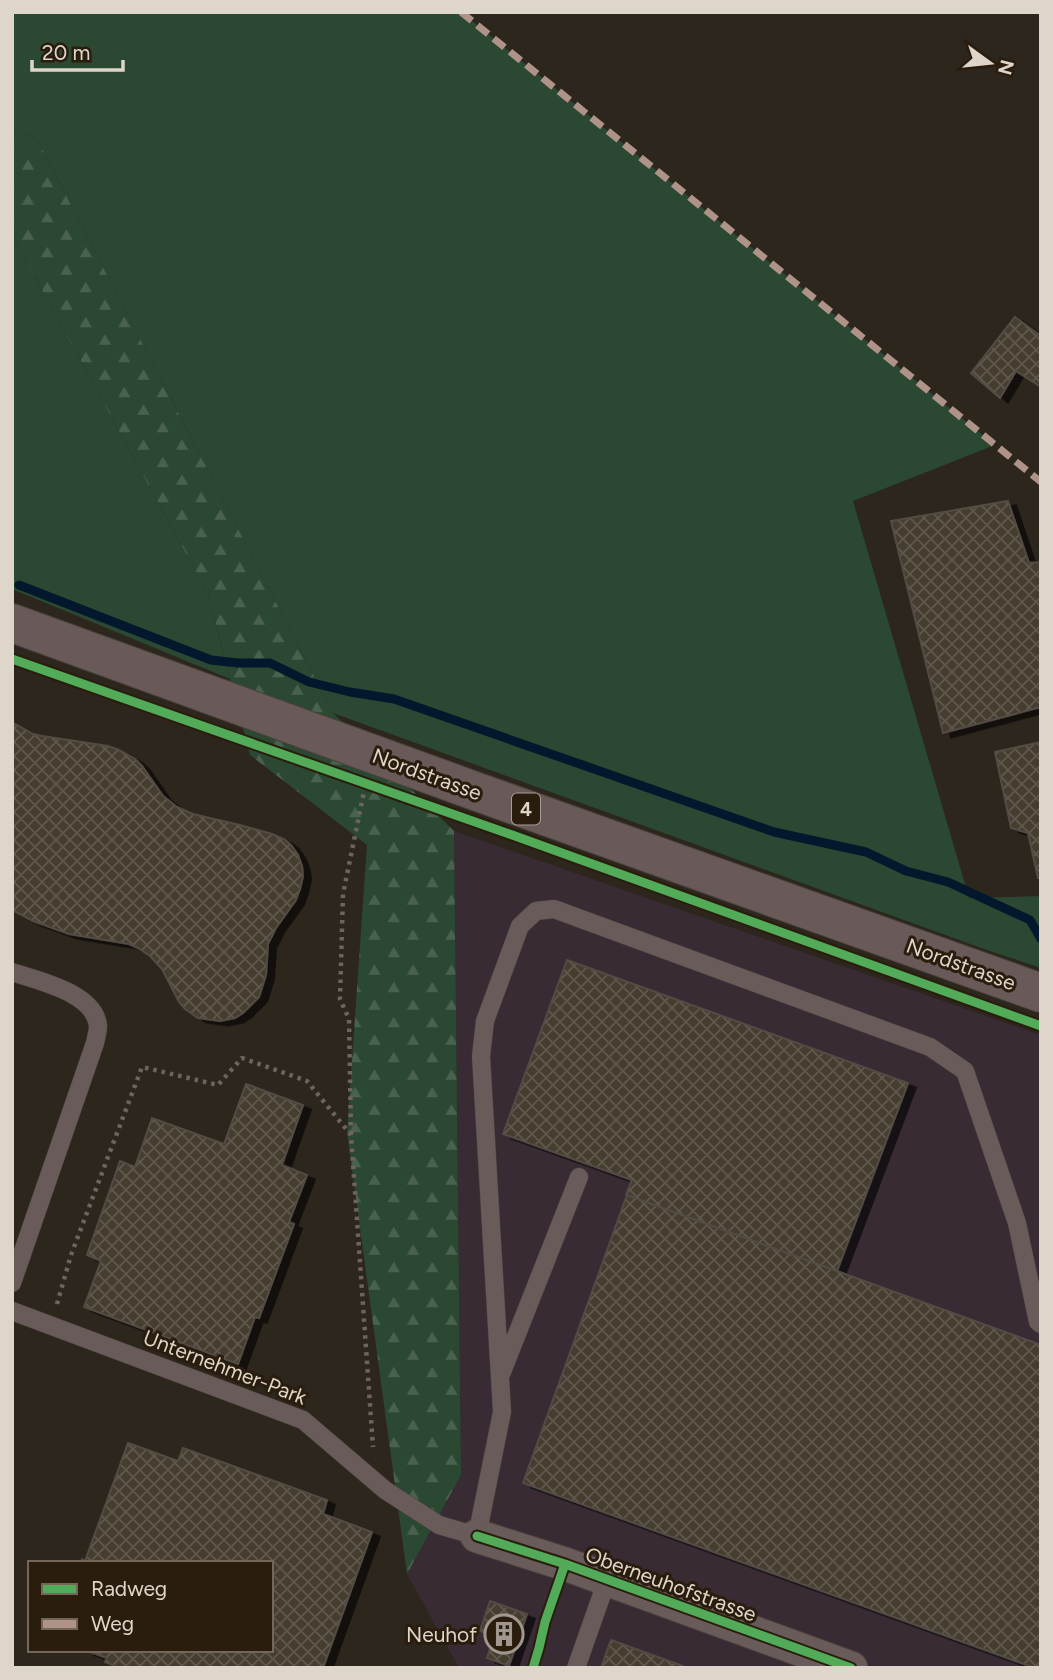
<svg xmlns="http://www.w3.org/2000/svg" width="1053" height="1680" viewBox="0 0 1053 1680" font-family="Figtree,sans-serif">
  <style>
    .commercial { fill: #382b34 }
    .grass { fill: #2b4833 }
    .forest { fill: url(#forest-firs) }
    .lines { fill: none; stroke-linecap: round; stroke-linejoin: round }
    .stream { stroke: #04182d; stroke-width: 9 }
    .building { fill: url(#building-cross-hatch); stroke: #524c44; stroke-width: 2; filter: url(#shadow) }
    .service-casing { stroke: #48423b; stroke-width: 19 }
    .minor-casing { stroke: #48423b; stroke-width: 35 }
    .primary-casing { stroke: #48423b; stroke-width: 40 }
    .path { stroke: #6e6361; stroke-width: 4.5; stroke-dasharray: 3.5 5; stroke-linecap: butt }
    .service { stroke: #685b5a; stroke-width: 18 }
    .minor { stroke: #685b5a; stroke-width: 33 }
    .primary { stroke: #695958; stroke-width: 38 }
    .quiet { stroke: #af9288; stroke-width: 7; stroke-dasharray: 14 7; stroke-linecap: butt }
    .cycleway-casing { stroke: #2a1d0d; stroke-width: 13 }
    .cycleway { stroke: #51ab58; stroke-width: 9 }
    .labels { text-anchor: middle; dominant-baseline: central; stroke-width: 6; stroke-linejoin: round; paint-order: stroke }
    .shield { fill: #2a1d0d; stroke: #a89e92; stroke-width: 2 }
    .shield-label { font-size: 19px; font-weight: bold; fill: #ded6cb }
    .street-label { font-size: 21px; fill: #ded6cb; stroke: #2a1d0d }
    .poi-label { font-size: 21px; fill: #ded6cb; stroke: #2a1d0d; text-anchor: end }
  </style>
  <defs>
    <pattern id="forest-firs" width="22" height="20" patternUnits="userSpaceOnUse" patternTransform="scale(1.75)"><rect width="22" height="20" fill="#2b4833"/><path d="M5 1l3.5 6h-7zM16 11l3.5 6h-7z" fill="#49624f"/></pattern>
    <pattern id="building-cross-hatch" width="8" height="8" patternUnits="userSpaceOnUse" patternTransform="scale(1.75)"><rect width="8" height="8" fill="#453d2f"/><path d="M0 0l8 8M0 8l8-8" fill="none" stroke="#5f584c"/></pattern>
    <filter id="shadow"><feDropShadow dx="8" dy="4.5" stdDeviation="0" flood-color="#0009"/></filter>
  </defs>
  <rect width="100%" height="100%" fill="#2d261d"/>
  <path class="commercial" d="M454,831L1041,1035V1668H459L407,1574L461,1475Z"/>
  <path class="grass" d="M12,12H461L995,445L853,501L969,898L1041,896V968L984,949L333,713L36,137L12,133Z
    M12,235L208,594L230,679L12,589Z"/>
  <path class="forest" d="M12,133L36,137L333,713L454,831L461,1475L407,1574L347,1132L367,845L250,755L208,594L12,235Z"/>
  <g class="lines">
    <path class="stream" d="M19,585L211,660L238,663H270L309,682L350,692L394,699L774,832L866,852L906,871L948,882L1030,920L1041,939"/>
  </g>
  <path class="building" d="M1015,317L1041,336V387L1016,371L1000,398L971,373Z
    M1008,501L1029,563L1041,562V707L943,733L891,521Z
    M12,722L33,734L42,736L108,746L119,750L135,759L142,766L163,796L177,807L193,814L240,825L272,834L284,839L291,845L298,855L302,866L303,876L300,889L296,900L276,928L268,944L266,975L259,997L243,1013L235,1018L220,1021L198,1018L185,1009L179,1002L162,969L150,956L138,948L129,944L69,934L33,921L12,910Z
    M1041,742V878H1038L1028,833L1011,828L995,752Z
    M567,960L908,1083L837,1271L626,1195L632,1180L503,1134Z
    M246,1084L303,1105L282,1165L307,1175L289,1222L294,1224L259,1318L255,1317L238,1364L84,1307L101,1261L87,1255L120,1161L135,1167L152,1118L224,1144Z
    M627,1195L1041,1345V1668H1035L523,1483Z
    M128,1443L178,1461L183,1448L327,1500L323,1514L372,1532L323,1668H120L105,1662L107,1658L85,1650H271V1563H81L82,1559L85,1561Z
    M490,1601L527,1614L509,1666L487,1658L494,1636L480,1631Z
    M611,1640L688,1668H601Z"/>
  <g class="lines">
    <g class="service-casing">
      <path id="service" d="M12,972C39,981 95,993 98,1026C98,1031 96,1038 95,1043L12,1283
        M12,1311L303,1420L385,1490L439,1525L477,1536L502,1412L481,1056L485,1021L520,926L536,911L554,909L930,1047L965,1071L1017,1223L1038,1322L1041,1324
        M502,1372L579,1177
        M576,1668L607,1580"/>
    </g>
    <g class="minor-casing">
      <path id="minor" d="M477,1536L565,1564L851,1668"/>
    </g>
    <g class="primary-casing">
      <path id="primary" d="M12,623L472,790L1041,993"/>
    </g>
    <path class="path" d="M351,1134L349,1019L340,999L343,894L365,787
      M57,1304L71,1255L142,1067L218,1085L242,1058L307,1081L351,1135L373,1447"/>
    <use href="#service" class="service"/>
    <use href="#minor" class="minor"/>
    <use href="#primary" class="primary"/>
    <path class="quiet" d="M461,12L1041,482"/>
    <g class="cycleway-casing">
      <path id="cycleway" d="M12,659L515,836L1041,1026
        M477,1536L565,1564L851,1668
        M533,1668L539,1648L545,1622L565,1564"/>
    </g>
    <use href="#cycleway" class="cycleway"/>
  </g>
  <defs>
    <g id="building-ring" transform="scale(2.0125)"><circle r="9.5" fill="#2a1d0d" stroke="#a0988e" stroke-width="1.5"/><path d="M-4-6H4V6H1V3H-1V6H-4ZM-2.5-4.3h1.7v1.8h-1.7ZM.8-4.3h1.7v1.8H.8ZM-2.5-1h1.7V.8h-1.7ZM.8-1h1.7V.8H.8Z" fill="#a0988e"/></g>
  </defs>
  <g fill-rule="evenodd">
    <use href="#building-ring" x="504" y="1634"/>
  </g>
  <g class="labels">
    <rect class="shield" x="512" y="793.5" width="28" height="31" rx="5"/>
    <g class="shield-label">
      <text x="526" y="809">4</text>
    </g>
    <g class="street-label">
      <text transform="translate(427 774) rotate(20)">Nordstrasse</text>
      <text transform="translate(961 964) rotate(20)">Nordstrasse</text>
      <text transform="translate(225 1367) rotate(21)">Unternehmer-Park</text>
      <text transform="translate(671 1584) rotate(20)">Oberneuhofstrasse</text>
    </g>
    <g class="poi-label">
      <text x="477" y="1634">Neuhof</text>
    </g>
  </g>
  <rect width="1053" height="1680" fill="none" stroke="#ded6cb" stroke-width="28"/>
  <rect x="28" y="1561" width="245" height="91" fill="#2a1d0d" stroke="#726759" stroke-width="2"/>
  <rect x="42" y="1584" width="35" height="10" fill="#51ab58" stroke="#726759" stroke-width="2"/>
  <text x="91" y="1596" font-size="21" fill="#ded6cb">Radweg</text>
  <rect x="42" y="1619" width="35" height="10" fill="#af9288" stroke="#726759" stroke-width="2"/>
  <text x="91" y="1631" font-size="21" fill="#ded6cb">Weg</text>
  <g transform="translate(990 63) rotate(105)" stroke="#2a1d0d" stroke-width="5" paint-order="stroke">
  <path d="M0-5L12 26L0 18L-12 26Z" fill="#ded6cb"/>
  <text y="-10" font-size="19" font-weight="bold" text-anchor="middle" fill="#ded6cb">N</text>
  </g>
  <path d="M32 60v10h91v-10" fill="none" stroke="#ded6cb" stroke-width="3.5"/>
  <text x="42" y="60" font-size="21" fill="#ded6cb" stroke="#2a1d0d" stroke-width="5" paint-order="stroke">20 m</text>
</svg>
